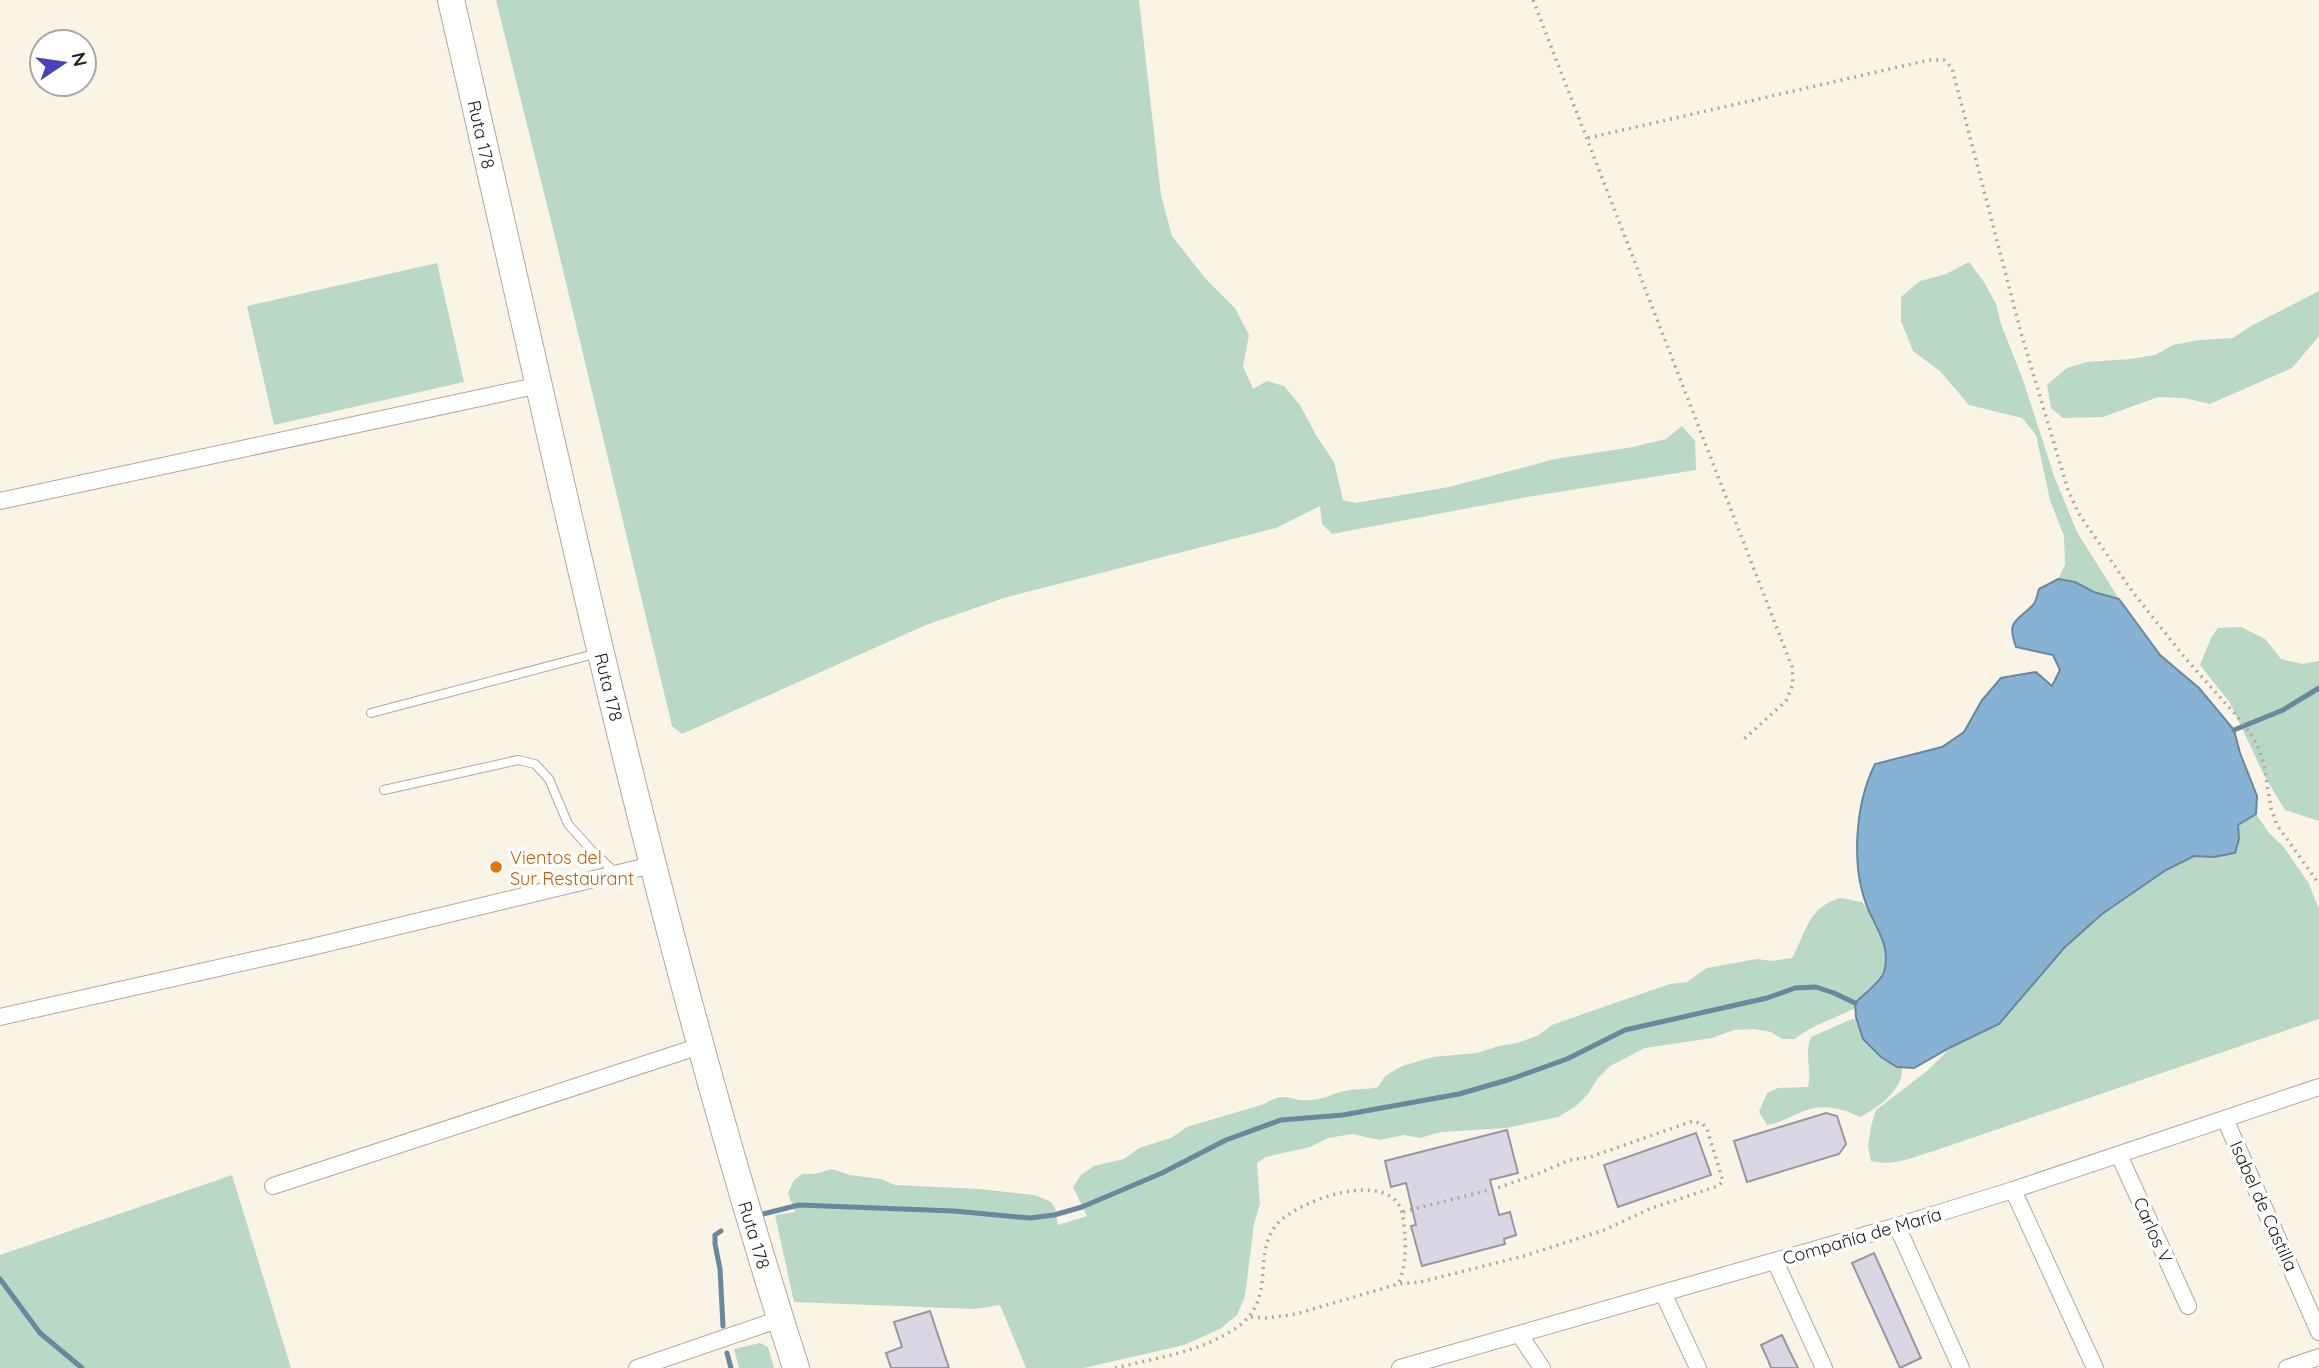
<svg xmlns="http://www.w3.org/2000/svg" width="2319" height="1368" viewBox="0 0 2319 1368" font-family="Quicksand,sans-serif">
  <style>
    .green { fill: #b9d8c5 }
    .water { fill: #87b2d3; stroke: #69879d; stroke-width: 2 }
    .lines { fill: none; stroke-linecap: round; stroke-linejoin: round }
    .stream { stroke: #69879d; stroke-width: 5 }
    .building { fill: #dbd6e3; stroke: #9a96a1; stroke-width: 2 }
    .lane-casing { stroke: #afa99e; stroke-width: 10 }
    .street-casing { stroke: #afa99e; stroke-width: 18 }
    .primary-casing { stroke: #afa99e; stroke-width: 28 }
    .path { stroke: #ada99f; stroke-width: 3.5; stroke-dasharray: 2 5; stroke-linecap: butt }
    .lane { stroke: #fff; stroke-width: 8 }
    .street { stroke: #fff; stroke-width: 16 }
    .primary { stroke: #fff; stroke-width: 26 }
    .food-dot { fill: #e8710a; stroke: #fff; stroke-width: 2.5 }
    .labels { text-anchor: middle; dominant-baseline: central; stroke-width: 7; stroke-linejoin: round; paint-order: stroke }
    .street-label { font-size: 18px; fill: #24221e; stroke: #fff }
    .food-label { font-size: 18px; fill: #c56008; stroke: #fff; text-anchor: start }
  </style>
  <rect width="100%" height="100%" fill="#faf4e7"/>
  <path class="green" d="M496,0H1139L1161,195L1172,236L1205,278L1235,308L1249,335L1243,366L1253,389L1267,381L1284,386L1300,405L1316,435L1334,462L1343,500L1355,503L1449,487L1555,459L1633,447L1666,439L1682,426L1695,441L1696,470L1527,497L1332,534L1322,524L1320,506L1276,528L1007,597L926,625L682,734L672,726L556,241Z
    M1969,262L1984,282L1996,304L2001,324L2023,380L2054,476L2077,532L2119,599C2098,594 2079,583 2058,579L2065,565L2064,536L2050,500L2036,435L2022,418L1969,405L1940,371L1913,351L1901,321V297L1920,281L1946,274Z
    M437,263L464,382L274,425L247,306Z
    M2319,291V336L2292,368L2210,404L2184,398L2158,397L2103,417L2063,418L2051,408L2047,385L2067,368L2087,362L2131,359L2155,355L2173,345L2199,340L2233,338L2251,326Z
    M2241,627L2265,639L2281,659L2303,664L2319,661V821L2285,810L2265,777L2230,703L2200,665L2211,638L2218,628Z
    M2256,814L2269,833L2283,846L2308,882L2319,909V1019L1937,1150C1916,1156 1893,1167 1871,1161L1868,1147L1871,1126L1876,1110L1927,1071L1951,1047L1999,1024L2064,948L2102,914L2166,870L2194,856H2209L2239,839L2238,825Z
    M1840,898L1862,902L1886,932L1902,965C1888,978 1874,995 1858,1006C1837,1019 1814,1023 1795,1039H1782L1771,1032L1754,1029L1734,1030L1712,1038L1645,1048L1610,1066L1598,1078L1588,1094L1576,1106L1558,1117L1506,1128L1441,1132L1420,1138L1404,1135L1379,1140L1352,1134L1328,1138L1310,1147L1266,1157L1257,1163L1260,1204L1254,1224L1245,1296L1237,1315L1220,1329L1184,1345L1084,1368H1026L1000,1305L975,1309L794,1302L775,1215L795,1212L788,1193L794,1180L802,1174H815L832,1169L850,1175L881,1179L895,1185L979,1189L1035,1195L1051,1202L1055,1208L1058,1225L1087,1216L1073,1187L1081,1175L1094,1166L1124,1159L1139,1148L1171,1138L1187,1127L1264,1104C1289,1089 1290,1103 1312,1100C1324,1099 1334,1093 1345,1091C1356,1088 1367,1090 1378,1087L1385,1076L1402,1066L1433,1057L1477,1053L1499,1046L1517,1043L1539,1035L1552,1025L1603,1007L1670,984L1687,982L1707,968L1757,959L1772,961L1792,958C1806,933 1808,907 1840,898Z
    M1852,1019L1873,1021C1879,1031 1897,1053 1901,1063C1908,1087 1878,1108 1860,1117C1840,1107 1820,1103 1799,1113C1787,1118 1782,1122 1767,1125L1759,1112L1767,1093L1778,1088L1808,1087C1812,1070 1804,1054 1811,1037Z
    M232,1175L291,1368H0V1255Z
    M760,1343L768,1347L774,1368H739L734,1349Z"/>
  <path class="water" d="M2058,579L2075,582L2094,592L2119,599L2160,655L2199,688L2234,730L2240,753L2257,796L2256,814L2238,825L2239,839L2235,853L2214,857L2194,856L2166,870L2102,914L2064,948L1999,1024L1951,1047L1914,1068L1897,1067L1881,1057L1863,1039L1856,1017L1855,1003C1863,995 1881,982 1884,972C1891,948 1878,931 1869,911C1850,868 1855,805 1875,764L1942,747L1964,732L1982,700L2001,678L2036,672L2052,686L2060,670L2053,655L2016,647C2006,619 2017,622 2033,605C2037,601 2037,595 2039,589Z"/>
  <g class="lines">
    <path class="stream" d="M2234,730L2283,710L2319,688
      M763,1214L799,1205L954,1211L1030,1218L1054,1215L1082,1207L1162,1173L1226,1140L1281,1120L1343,1115L1459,1094L1511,1079L1567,1059L1625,1030L1767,998L1795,988L1816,987L1834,993L1855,1003
      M721,1231L715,1235V1244L720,1269L723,1326
      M0,1279L40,1333L82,1368
      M727,1353L731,1368"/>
  </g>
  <path class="building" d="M1826,1113L1837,1116L1846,1144L1839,1154L1747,1182L1734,1141Z
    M1507,1130L1518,1173L1490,1180L1499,1215L1510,1212L1516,1235L1504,1239L1505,1244L1422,1266L1411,1226L1416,1225L1406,1183L1391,1187L1385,1161Z
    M1696,1133L1711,1175L1618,1207L1604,1165Z
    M1874,1253L1921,1358L1900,1368L1852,1263Z
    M930,1311L949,1368H891L886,1353L902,1347L894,1322Z
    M1782,1335L1789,1350L1798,1368H1771L1768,1360L1761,1345Z"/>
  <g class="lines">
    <g class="lane-casing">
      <path id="lane" d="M371,713L598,653
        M384,790L518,760L535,764L549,779L568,824L593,852L617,874"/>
    </g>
    <g class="street-casing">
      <path id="street" d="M0,501L540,385
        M0,1017L312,947L652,865
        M2225,1119L2319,1332
        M2119,1155L2188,1306
        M273,1186L700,1046
        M2013,1190L2095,1368
        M1897,1226L1961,1368
        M1775,1261L1824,1368
        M1663,1293L1698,1368
        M1519,1334L1542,1368
        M637,1368L780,1319
        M1400,1368L1897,1226L2013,1190L2319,1087
        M2287,1368L2319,1357"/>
    </g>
    <g class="primary-casing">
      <g id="primary">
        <path id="s1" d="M451,0C557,458 652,920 796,1368"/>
      </g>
    </g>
    <path class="path" d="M1533,0L1792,667L1793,684L1786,701L1743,740
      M1588,138L1929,60H1944L1952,68L2021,333L2068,490L2079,514L2132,591L2185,658L2243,723L2257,744L2264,765L2271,808L2277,825L2319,884
      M1251,1317L1267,1318L1296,1314L1398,1284L1420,1282L1524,1256L1604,1230L1652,1208L1718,1186L1723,1181L1707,1129L1703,1124L1693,1121L1590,1157L1570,1160L1537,1174L1497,1188L1402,1212
      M1115,1368C1156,1358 1201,1352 1236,1328C1279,1299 1250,1254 1278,1223C1299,1201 1378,1172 1399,1205C1404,1214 1404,1227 1405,1237C1406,1252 1405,1270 1398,1284"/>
    <use href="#lane" class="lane"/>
    <use href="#street" class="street"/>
    <use href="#primary" class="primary"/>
  </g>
  <circle class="food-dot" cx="496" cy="867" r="7"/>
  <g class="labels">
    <g class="street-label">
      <text stroke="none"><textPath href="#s1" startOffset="138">Ruta 178</textPath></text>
      <text stroke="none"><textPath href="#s1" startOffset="705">Ruta 178</textPath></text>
      <text transform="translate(2264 1206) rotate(66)">Isabel de Castilla</text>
      <text transform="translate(2153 1230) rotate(66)">Carlos V</text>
      <text stroke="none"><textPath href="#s1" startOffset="1272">Ruta 178</textPath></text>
      <text transform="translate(1862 1236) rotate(-16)">Compañía de María</text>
    </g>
    <g class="food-label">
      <text x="510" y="857">Vientos del<tspan x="510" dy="21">Sur Restaurant</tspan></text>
    </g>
  </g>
  <g transform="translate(63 63) rotate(77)"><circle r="33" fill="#ffffff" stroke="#a7a7a5" stroke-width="2"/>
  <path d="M0-5L12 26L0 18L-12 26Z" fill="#4943b9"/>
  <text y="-10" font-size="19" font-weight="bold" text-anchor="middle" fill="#24221e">N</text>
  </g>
</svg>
